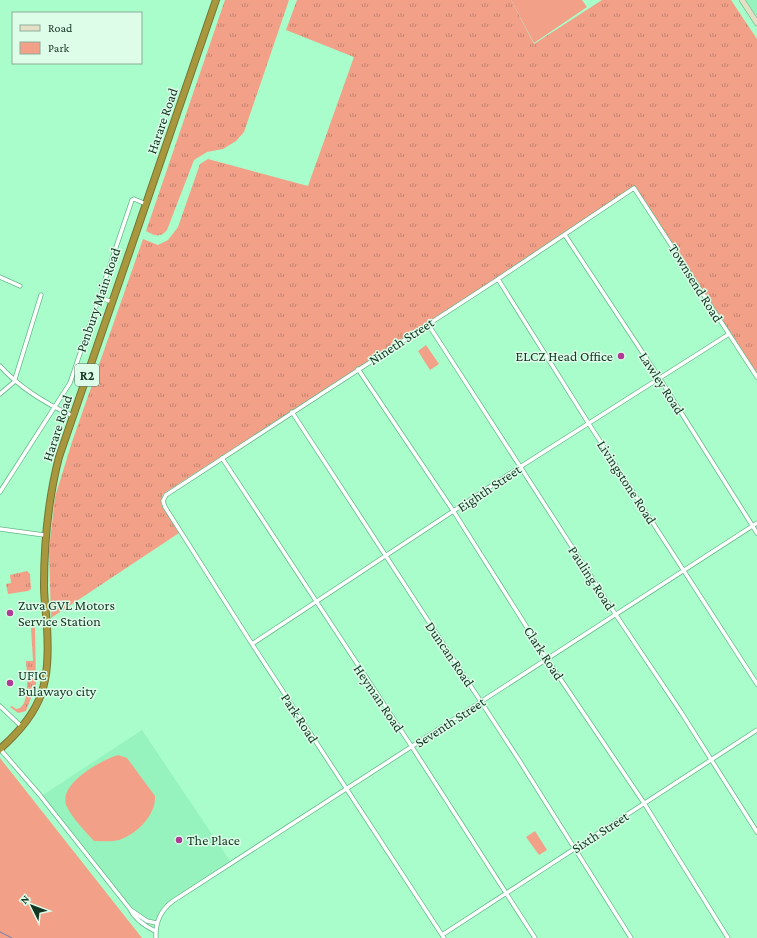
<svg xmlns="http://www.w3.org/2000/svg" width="757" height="938" viewBox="0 0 757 938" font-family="'Crimson Pro',serif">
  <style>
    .built { fill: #96f3be }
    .grass { fill: url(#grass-tufts) }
    .park { fill: #f2a188 }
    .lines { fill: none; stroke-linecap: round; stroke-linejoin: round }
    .stream { stroke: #7082b2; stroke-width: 1 }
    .street-casing { stroke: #65b789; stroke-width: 5 }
    .secondary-casing { stroke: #65b789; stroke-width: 6 }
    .highway-casing { stroke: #747535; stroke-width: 8 }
    .street { stroke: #fff; stroke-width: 3.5 }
    .secondary { stroke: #e5e0c5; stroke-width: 5 }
    .highway { stroke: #a9973e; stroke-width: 6 }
    .poi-dot { fill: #af3b95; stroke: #ddfde9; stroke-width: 1.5 }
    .labels { text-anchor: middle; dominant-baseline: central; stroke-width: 3; stroke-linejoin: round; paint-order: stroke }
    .shield { fill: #ddfde9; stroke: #50725e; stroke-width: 1 }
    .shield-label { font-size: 13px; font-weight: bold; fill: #133623 }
    .street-label { font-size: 14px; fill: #133623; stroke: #ddfde9 }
    .poi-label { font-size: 14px; fill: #133623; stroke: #ddfde9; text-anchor: start }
  </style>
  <defs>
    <pattern id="grass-tufts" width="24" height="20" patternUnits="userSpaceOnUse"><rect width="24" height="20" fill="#f2a188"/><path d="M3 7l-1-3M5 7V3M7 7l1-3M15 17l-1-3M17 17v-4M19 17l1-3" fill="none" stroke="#c3846f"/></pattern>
  </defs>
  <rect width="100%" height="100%" fill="#a8fdcb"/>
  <path class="built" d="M745,0H757V18Z
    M142,730L230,861L166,903L163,907L155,921L144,917L131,907L43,795Z"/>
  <path class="grass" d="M225,0H289L244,132L236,141L223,149L207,152L194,160L167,230C160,238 155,236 146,231Z
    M297,0H511L534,44L602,0H731L757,39V376L635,186L491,282L163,494L161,504L179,533L51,618L49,550L55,497L72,442L143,239L158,245L168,240L178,227L200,164L208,159L308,186L354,57L286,30Z
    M27,571L30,574L31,589L28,591L8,594L6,584L11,583L10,575Z
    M35,627L36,685L26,711L18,713L10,707L12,706L16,709L20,708C30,701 27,673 26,661H33L31,628Z"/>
  <path class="park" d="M511,0H582L587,7L534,43Z
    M426,345L439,364L430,370L418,351Z
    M118,755L127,758L155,796C156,815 137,834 119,840C112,842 101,841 94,841C85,831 73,819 67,807C56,785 101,760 118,755Z
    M0,758L142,938H0Z
    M535,831L547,850L539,855L526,837Z"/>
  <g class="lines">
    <path class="stream" d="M0,932L12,938"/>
    <g class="street-casing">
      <path id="street" d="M565,235L660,379L757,533
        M0,277L20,286
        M498,279L589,424L757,684
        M99,297L112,302
        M428,324L616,615L681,712L757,832
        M0,366C20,388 46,404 73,416
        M358,369L454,512L547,659L644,803L728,938
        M0,394L14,382L41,295
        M292,412L519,760L631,938
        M222,458L412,747L535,938
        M0,492L70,383L132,200L134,199L146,204
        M0,529L44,535
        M252,644L520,467L729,334
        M0,706L22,727
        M0,749L39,794L130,909C135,920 145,926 155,931
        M131,910L147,921L156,923
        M442,935L757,730
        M156,938C155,922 161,910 173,901L757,523
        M444,938L252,644L165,507L163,501L166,495L498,279L634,188L757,377"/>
    </g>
    <g class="secondary-casing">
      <path id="secondary" d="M742,0L757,23"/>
    </g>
    <g class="highway-casing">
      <path id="highway" d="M0,749C44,710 50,683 47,626C46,612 44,599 44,586C44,542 48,500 59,457L216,0"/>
    </g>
    <use href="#street" class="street"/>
    <use href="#secondary" class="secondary"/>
    <use href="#highway" class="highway"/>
  </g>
  <g class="poi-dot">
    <circle cx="621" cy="356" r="4"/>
    <circle cx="10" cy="613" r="4"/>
    <circle cx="10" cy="683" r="4"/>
    <circle cx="179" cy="840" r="4"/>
  </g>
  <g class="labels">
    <rect class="shield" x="75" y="364" width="24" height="22" rx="3"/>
    <g class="shield-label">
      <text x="87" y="375">R2</text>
    </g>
    <g class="street-label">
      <text transform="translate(162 121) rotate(-71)">Harare Road</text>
      <text transform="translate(696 283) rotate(58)">Townsend Road</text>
      <text transform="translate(98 300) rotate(-71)">Penbury Main Road</text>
      <text transform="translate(401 341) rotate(-33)">Nineth Street</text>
      <text transform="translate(662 383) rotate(57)">Lawley Road</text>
      <text transform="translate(57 428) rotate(-72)">Harare Road</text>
      <text transform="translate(627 482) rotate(57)">Livingstone Road</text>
      <text transform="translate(489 488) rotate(-34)">Eighth Street</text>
      <text transform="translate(592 578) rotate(57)">Pauling Road</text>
      <text transform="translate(544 653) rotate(57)">Clark Road</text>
      <text transform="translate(450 654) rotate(56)">Duncan Road</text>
      <text transform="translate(379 698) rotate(56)">Heyman Road</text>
      <text transform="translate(300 718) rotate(57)">Park Road</text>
      <text transform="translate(450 722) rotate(-33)">Seventh Street</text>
      <text transform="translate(600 832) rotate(-33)">Sixth Street</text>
    </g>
    <g class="poi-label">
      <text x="613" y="356" text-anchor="end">ELCZ Head Office</text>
      <text x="18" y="605">Zuva GVL Motors<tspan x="18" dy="16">Service Station</tspan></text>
      <text x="18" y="675">UFIC<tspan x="18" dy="16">Bulawayo city</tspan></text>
      <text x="187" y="840">The Place</text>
    </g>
  </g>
  <rect x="12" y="12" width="130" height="52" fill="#ddfde9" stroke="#8cad9a"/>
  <rect x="20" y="25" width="20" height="6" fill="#e5e0c5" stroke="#8cad9a"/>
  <text x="48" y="32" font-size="12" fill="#133623">Road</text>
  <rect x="20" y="42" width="20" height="12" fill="#f2a188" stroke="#8cad9a"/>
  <text x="48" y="52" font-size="12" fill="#133623">Park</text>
  <g transform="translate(32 906) rotate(312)" stroke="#ddfde9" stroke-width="3" paint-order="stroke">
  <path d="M0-3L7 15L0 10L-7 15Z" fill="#133623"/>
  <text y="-6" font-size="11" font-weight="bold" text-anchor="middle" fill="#133623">N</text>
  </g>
</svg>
